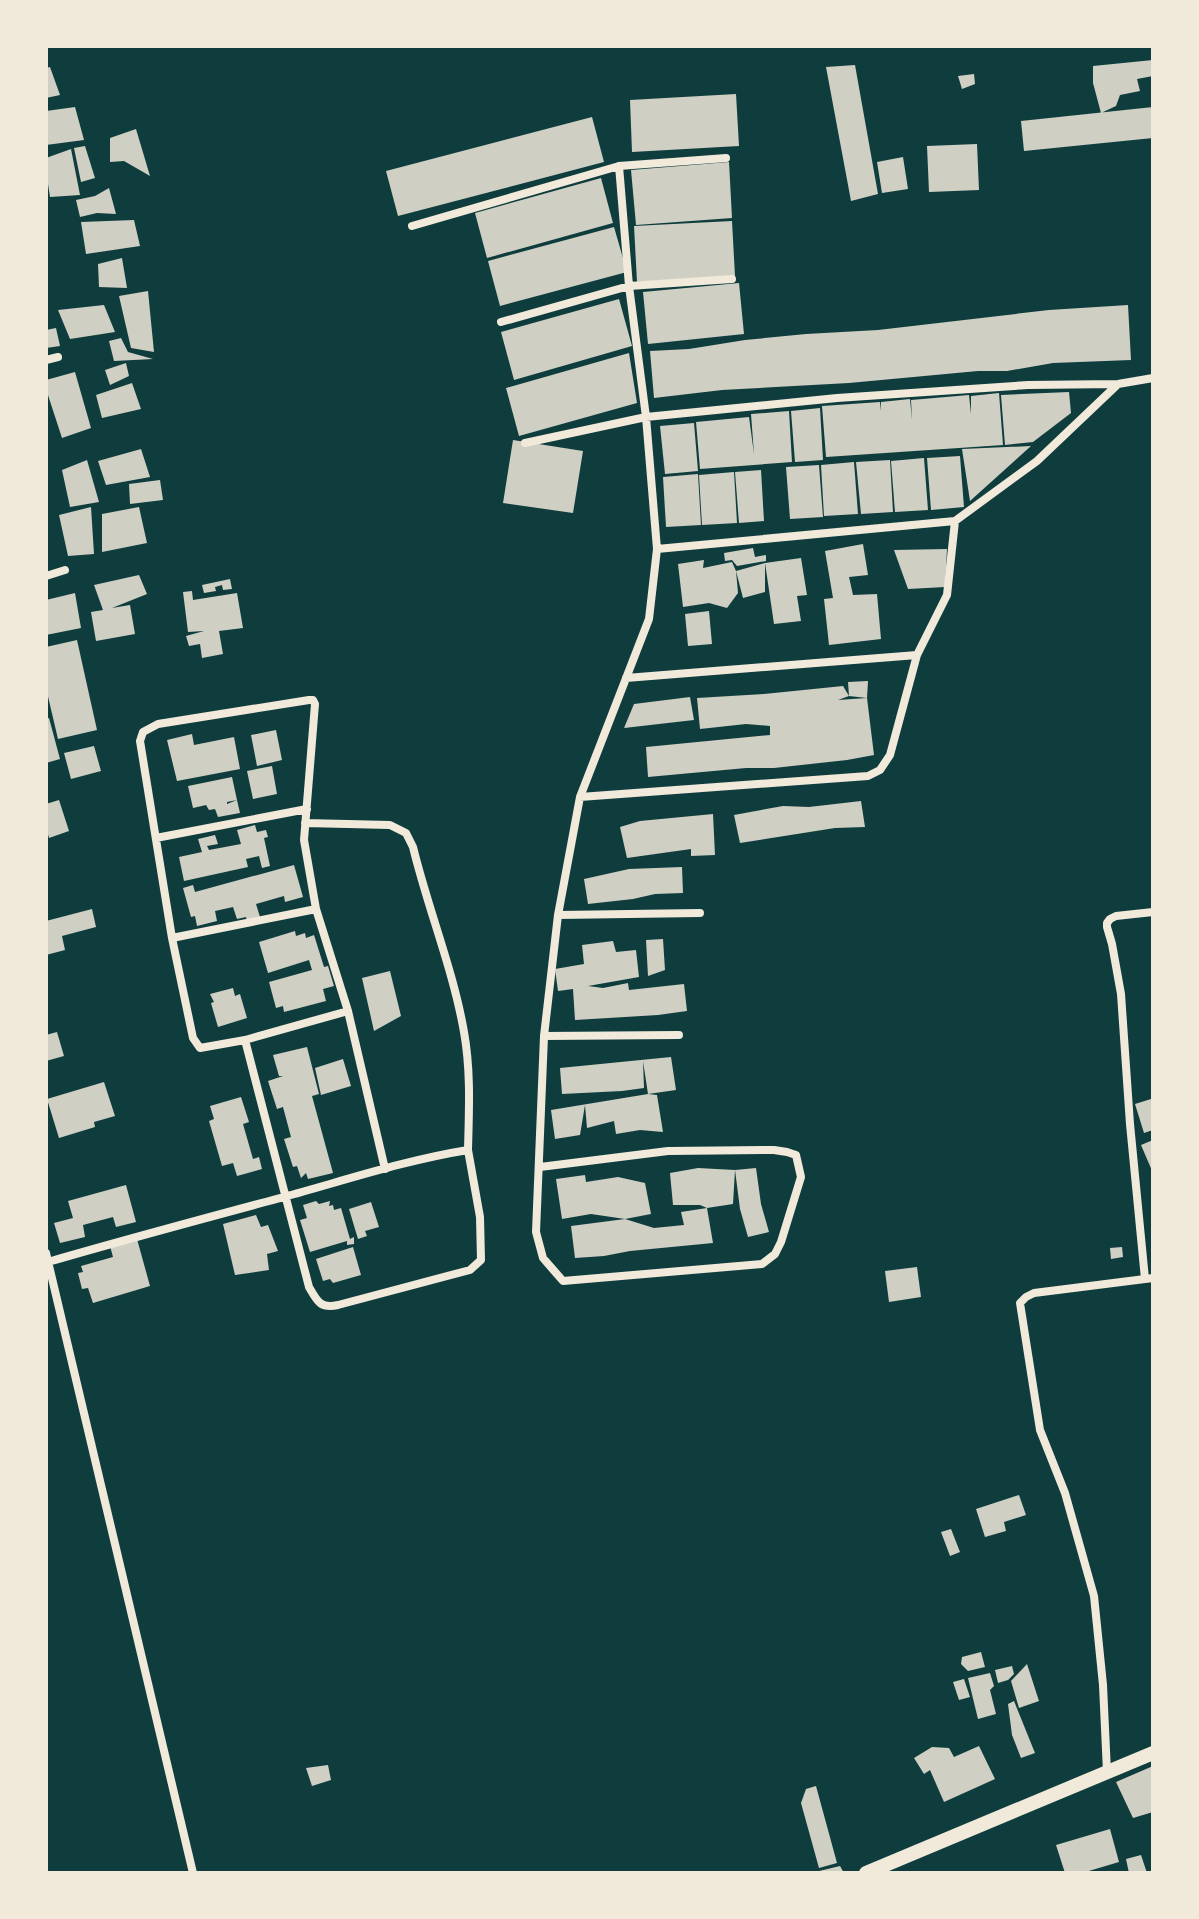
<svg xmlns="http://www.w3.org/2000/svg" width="1199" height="1919" viewBox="0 0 1199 1919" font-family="'Archivo Narrow',sans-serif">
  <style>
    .building { fill: #cfcfc3 }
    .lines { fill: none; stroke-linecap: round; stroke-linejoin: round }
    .minor { stroke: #f1e9da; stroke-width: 8 }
    .tertiary { stroke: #f1e9da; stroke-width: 14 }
  </style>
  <rect width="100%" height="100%" fill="#0f3d3e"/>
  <path class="building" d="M1153,60V76L1137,79L1140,91L1120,95L1116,106L1101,113L1093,83V66Z
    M855,65L878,194L851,201L826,67Z
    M50,67L60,95L46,98V68Z
    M974,74L975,84L962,89L958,76Z
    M736,94L739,146L632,152L630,100Z
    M75,107L84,140L46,145V111Z
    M1153,107V138L1024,151L1021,121Z
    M592,117L604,162L398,216L386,171Z
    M136,129L150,176L124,161L110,162V138Z
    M977,144L979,190L929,192L927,146Z
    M85,146L95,178L81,182L74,148Z
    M71,149L80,195L50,197L46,171V158Z
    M903,157L908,189L882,193L877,162Z
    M729,162L732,218L636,225L631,170Z
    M601,178L613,223L487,258L475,213Z
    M109,188L116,214L97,213L80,217L76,200L95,196Z
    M134,220L140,246L86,254L81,222Z
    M732,221L735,276L637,282L634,226Z
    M614,227L627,272L500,306L488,261Z
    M122,258L127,288L99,287L98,264Z
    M739,283L744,334L648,344L643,292Z
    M148,291L154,352L131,348L119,296Z
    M619,299L632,346L514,380L501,332Z
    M104,305L115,332L70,339L58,310Z
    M1128,305L1131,360L1053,363L1007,371H978L849,383L722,390L654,398L650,351L689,349L745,340L806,334L878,330L1049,310Z
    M56,328L60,346L46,348V330Z
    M121,338L128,352L153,359L114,361L109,341Z
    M629,353L637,403L519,436L506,388Z
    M126,363L129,376L110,385L105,370Z
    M75,372L91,428L62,438L46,389V380Z
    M132,383L141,409L102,418L96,395Z
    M1069,392L1071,413L1033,442L1005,445L1001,395Z
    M999,393L1003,445L826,457L822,406L880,402L881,411V402L910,399L912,420L911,400L969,395L971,414V396Z
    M820,408L823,460L795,462L791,411Z
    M789,411L792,462L700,469L696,422L749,417L754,454L751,414Z
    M694,423L698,471L665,474L660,426Z
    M513,440L583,451L573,513L503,503Z
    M1031,446L970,501L962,449Z
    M141,449L150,477L106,485L98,461Z
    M960,456L964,507L931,510L927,458Z
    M924,458L928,510L895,512L891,461Z
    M87,460L99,502L70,507L62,470Z
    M890,460L893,512L861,514L856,462Z
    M854,462L858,514L824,516L821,465Z
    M819,465L823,517L790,519L786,467Z
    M761,470L764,521L739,523L735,472Z
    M734,472L737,523L702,525L699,475Z
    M698,474L701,525L666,527L663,477Z
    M160,480L163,500L130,504L129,484Z
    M91,507L94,554L68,556L59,515Z
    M139,507L147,543L102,552V514Z
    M863,544L868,575L849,577L853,595L877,594L881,639L829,645L824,599L833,598L825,551Z
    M753,548L755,557L766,555V561L737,566L732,560L725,561L724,553Z
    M947,549L945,587L908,589L894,550Z
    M801,558L807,595L797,596L801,621L774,624L765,563Z
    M704,560L703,568L732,562L736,571L765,563V592L743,598L736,571L738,593L727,608L709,603L683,607L678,564Z
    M139,575L147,594L112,608L130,605L135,634L96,641L91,612L103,610L94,585Z
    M230,579L232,589L223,590L222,585L215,587L216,591L204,593L202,585Z
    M192,591L193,600L237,593L243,628L219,631L223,654L202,658L200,644L189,646L186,636L204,631L188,632L183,592Z
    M75,593L81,628L46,635V600Z
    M709,611L712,644L688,646L685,614Z
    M77,640L97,730L58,739L46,688V647Z
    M868,681L867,698L849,696L848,682Z
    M843,686L849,696L838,700L867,698L874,755L847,760L774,768H746L648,777L646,747L770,735V726L746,724L700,729L697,698L764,694Z
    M690,697L694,720L624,728L634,704Z
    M49,718L60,759L46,763V719Z
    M276,730L282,760L257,766L251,735Z
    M192,734L194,745L234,737L240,769L177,781L167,740Z
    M94,746L101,771L71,779L64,753Z
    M272,766L277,794L253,799L247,771Z
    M232,777L237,800L227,802V804L237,800L240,813L218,817L215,809L209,810L206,805L193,808L188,786Z
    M59,800L69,831L49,838L46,827V804Z
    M861,801L865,827L835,828L740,843L734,815L783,806L809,807Z
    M713,814L715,855L691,856V849L627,858L620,827L640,821Z
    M255,825L257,832L266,830L268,837L264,838L270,866L262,868L259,856L246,859L248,867L184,881L179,857L202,852L198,839L215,835L218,844L207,846L209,850L241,844L237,830Z
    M294,865L303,897L285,902L284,896L256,904L260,917L247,921L246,917L237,919L233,907L215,911L217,921L197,926L195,916L191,917L183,888L193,885L195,892Z
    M682,867L683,893L655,894L633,899L588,904L584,879L629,869Z
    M92,909L96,927L62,936L65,950L46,955V921Z
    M295,931L296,936L305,933L306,938L314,935L324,967L328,966L334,986L323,989L326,1001L284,1012L283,1006L276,1008L269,982L312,970L309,960L268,973L259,942Z
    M663,939L665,970L648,976L646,940Z
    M613,941L616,952L636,950L639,977L588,986L603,988L628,983L629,990L684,984L687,1011L658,1015L575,1020L573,989L558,991L555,969L584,964L582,945Z
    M390,971L401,1016L374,1031L362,978Z
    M233,988L235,996L240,994L247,1018L218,1027L211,1003L214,1002L210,994Z
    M57,1032L64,1056L46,1061V1035Z
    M307,1047L319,1094L312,1096L333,1173L308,1179L306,1173L301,1178L297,1166L293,1167L284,1139L291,1137L283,1107L277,1109L268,1081L283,1076H279L273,1055Z
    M671,1057L676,1090L648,1094L657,1095L663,1132L640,1130L616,1134L614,1121L587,1128L585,1105L580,1135L555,1139L551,1110L648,1094L643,1061L644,1088L622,1091L562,1094L560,1068Z
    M343,1059L351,1086L321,1095L315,1068Z
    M104,1082L115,1116L94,1122L95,1127L59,1138L47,1099Z
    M241,1097L249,1122L243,1124L253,1159L259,1157L262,1169L237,1176L233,1163L222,1166L209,1121L214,1119L210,1106Z
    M1151,1099L1153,1105V1130L1144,1133L1135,1104Z
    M1153,1140V1173L1141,1145Z
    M698,1168L735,1170L756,1168L761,1204L769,1232L748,1237L740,1209L735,1170L733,1204L707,1208L700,1205H673L670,1173Z
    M585,1175L586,1182L618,1177L645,1183L651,1214L625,1219L591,1214L562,1219L556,1179Z
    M126,1185L136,1222L116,1227L113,1217L83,1225L85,1237L60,1243L54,1223L73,1218L68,1201Z
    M316,1201L319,1204L330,1201L329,1206L333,1205L334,1210L341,1208L350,1239L354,1237V1244L347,1245V1241L310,1252L300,1220L307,1218L303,1205Z
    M371,1202L379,1227L365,1231L367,1236L358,1239L349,1209Z
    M707,1208L713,1243L630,1251L604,1256L575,1258L571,1226L625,1219L654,1228L684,1225L681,1212Z
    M256,1215L261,1227L268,1225L278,1251L267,1254L269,1270L235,1275L223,1224Z
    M137,1239L150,1286L93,1303L88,1288L82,1289L78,1273L83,1272L81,1266L113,1257L110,1246Z
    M353,1247L361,1275L333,1283L330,1279L323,1281L316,1259Z
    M1122,1247L1123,1257L1111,1259L1110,1248Z
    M917,1267L921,1297L889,1302L885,1271Z
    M1019,1495L1026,1515L1004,1522L1006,1531L985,1537L976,1509Z
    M951,1529L960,1552L950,1556L941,1532Z
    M981,1652L985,1667L968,1671L961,1664L962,1657Z
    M1027,1664L1039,1701L1019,1708L1011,1681Z
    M1012,1666L1014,1674L1008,1680L998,1683L995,1670Z
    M990,1673L994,1686L990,1690L996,1714L978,1719L968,1678Z
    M964,1679L970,1697L959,1700L953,1682Z
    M1014,1701L1035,1753L1021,1758L1012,1735L1008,1704Z
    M979,1746L995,1779L944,1802L930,1770L924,1774L914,1758L932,1747L949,1748L954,1757Z
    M328,1765L331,1780L312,1786L306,1768Z
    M1153,1766V1812L1133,1818L1116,1782Z
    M816,1786L837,1863L819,1868L801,1803L806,1789Z
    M1110,1829L1119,1862L1082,1873H1065L1056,1845Z
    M1141,1855L1147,1873H1129L1126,1859Z
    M840,1866L844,1873H815V1872Z"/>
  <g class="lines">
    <path class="minor" d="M412,226L619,166L726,158
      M501,322L629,286L732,279
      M46,360L58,357
      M525,443L646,417L837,398L1028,385L1118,384L1153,378
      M657,549L955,521L1037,461L1117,385
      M46,576L65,570
      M626,678L917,655
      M580,797L868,776L880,770L890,755L917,655L947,595L955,521
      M305,823L390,825L406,833L413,847C428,909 453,969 464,1032C471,1071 469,1110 468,1150
      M156,838L307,809
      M1153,912L1116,916L1110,919L1107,923V927L1112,944L1121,994L1130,1124L1145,1279L1153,1278
      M558,915L700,913
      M172,938L316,909
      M544,1036L679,1035
      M245,1040L348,1011
      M540,1167L668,1151L774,1150L787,1152L796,1155L801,1177L781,1242L775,1254L762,1264L563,1281L543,1258L536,1232L544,1036L558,915L580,797L649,619L657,549L646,417L629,286L619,166
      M46,1253L193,1873
      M48,1262C127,1239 206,1218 284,1197C346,1180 406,1160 468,1150L480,1217L481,1260L470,1270L338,1305C320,1309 317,1301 309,1287L245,1040L200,1048L193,1038L172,938L140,741L143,732L158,724L309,700H313L315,704L304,840L316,909L348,1011L385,1169
      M1107,1772L1103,1685L1094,1596L1065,1493L1040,1430L1020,1303L1026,1297L1034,1293L1145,1279"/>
    <path class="tertiary" d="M866,1873L1153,1753"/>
  </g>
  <rect width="1199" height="1919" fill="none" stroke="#f1e9da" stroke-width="96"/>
</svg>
